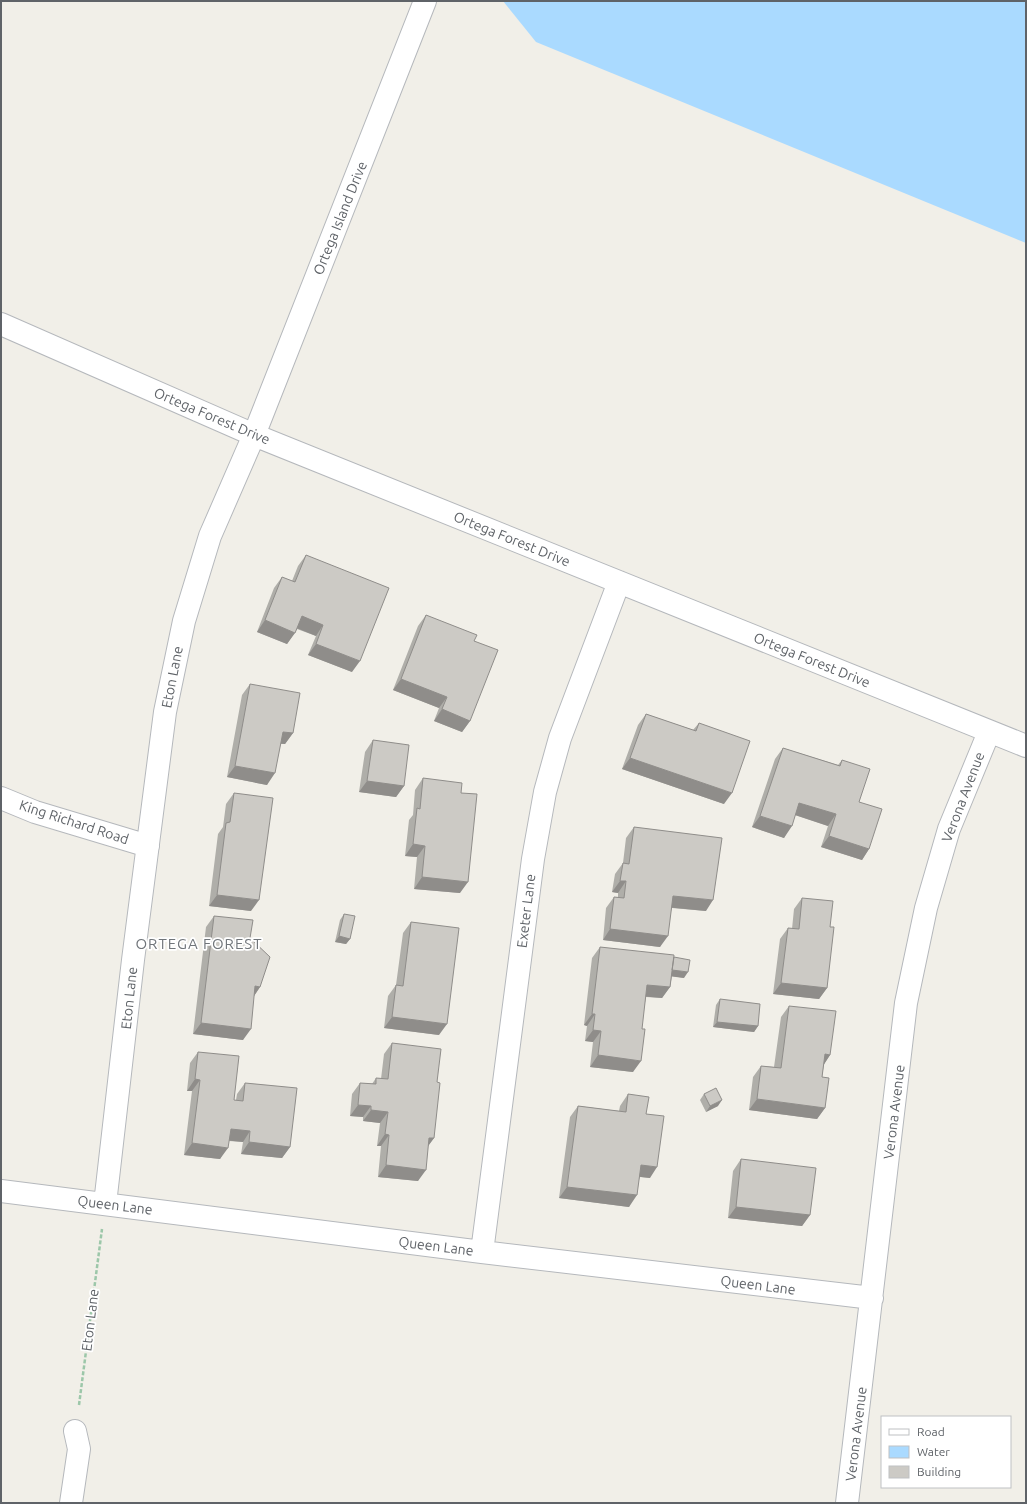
<svg xmlns="http://www.w3.org/2000/svg" width="1027" height="1504" viewBox="0 0 1027 1504" font-family="Ubuntu,sans-serif">
  <style>
    .water { fill: #aadaff }
    .lines { fill: none; stroke-linecap: round; stroke-linejoin: round }
    .minor-casing { stroke: #b5b8bc; stroke-width: 24 }
    .path { stroke: #9cc7a9; stroke-width: 2.5; stroke-dasharray: 4 2; stroke-linecap: butt }
    .minor { stroke: #fff; stroke-width: 22 }
    .wall { fill: #afaea9 }
    .shaded-wall { fill: #8f8d8a }
    .building { fill: #cccac5; stroke: #8f8d8a }
    .labels { text-anchor: middle; dominant-baseline: central; stroke-width: 3.5; stroke-linejoin: round; paint-order: stroke }
    .street-label { font-size: 14px; fill: #5f6368; stroke: #fff }
    .neighbourhood-label { font-size: 15px; letter-spacing: 1px; fill: #70757a; stroke: #fff }
  </style>
  <rect width="100%" height="100%" fill="#f1efe8"/>
  <path class="water" d="M503,1H1026V243L536,42Z"/>
  <g class="lines">
    <g class="minor-casing">
      <path id="minor" d="M1,324L254,435L1026,746
        M1,798L35,812L148,846
        M1,1191L482,1252L872,1298
        M105,1204L133,960L165,712L184,621L210,536L254,435L425,1
        M482,1252L533,859L545,792L560,738L619,582
        M71,1503L79,1449L75,1431
        M847,1503L906,1003L926,908L949,829L989,732"/>
    </g>
    <path class="path" d="M79,1405L102,1229"/>
    <use href="#minor" class="minor"/>
  </g>
  <path class="wall" d="M306,555L352,672L308,655L316,636L297,629L287,644L257,632L274,588L282,577L292,581L298,566Z
    M426,615L474,641L470,721L462,732L434,721L439,708L393,690L418,626Z
    M250,684L293,733L285,744H281L267,785L227,777L242,695Z
    M646,714L693,730L699,723L724,804L622,769L638,725Z
    M373,740L404,786L396,797L359,792L365,752Z
    M783,748L838,765L842,760L859,802L869,849L862,860L821,847L828,826L795,815L784,838L752,827L775,759Z
    M423,778L461,793L460,893L414,889L417,857L405,856L409,820L413,815L415,790Z
    M234,793L251,911L209,906L218,834L223,827L226,804Z
    M634,827L706,911L672,908L660,947L603,940L606,908L614,897H618V893L612,892L615,874L623,863L626,838Z
    M802,898L830,927L827,988L819,999L773,994L780,939L788,928L792,929L794,909Z
    M344,914L350,939L346,944L335,942L340,920Z
    M214,916L250,938L260,987L254,996L243,1040L193,1034L206,927Z
    M411,922L439,1035L384,1028L388,996L396,985L403,933Z
    M600,947L674,958L684,978L672,976L670,987L662,998L646,997L633,1072L590,1067L593,1042L585,1041L587,1026L584,1025L592,958Z
    M720,999L758,1026L754,1032L713,1027L716,1005Z
    M789,1006L830,1055L824,1064L822,1077L825,1108L817,1119L749,1110L753,1077L761,1066L774,1067L781,1017Z
    M392,1043L437,1082L434,1138L428,1146L418,1181L378,1177L381,1146H377L380,1123L363,1121V1117L350,1116L352,1094L360,1083L372,1084L376,1078L381,1079L384,1054Z
    M198,1052L234,1100H236L237,1094L245,1083L290,1147L282,1158L241,1154L243,1142L229,1141L220,1159L184,1155L192,1091H187L190,1063Z
    M628,1094L646,1114L650,1178L640,1177L629,1207L559,1198L570,1117L578,1106L619,1111L620,1106Z
    M704,1094L718,1106L706,1112L700,1100Z
    M741,1159L810,1215L802,1226L728,1218L733,1171Z"/>
  <path class="shaded-wall" d="M302,616L323,625L316,636L294,627Z
    M265,620L295,633L287,644L257,632Z
    M316,644L360,661L352,672L308,655Z
    M401,679L447,697L439,708L393,690Z
    M442,709L470,721L462,732L434,721Z
    M283,732L293,733L285,744L275,743Z
    M630,758L732,793L724,804L622,769Z
    M235,766L275,773L267,785L227,777Z
    M367,781L404,786L396,797L359,792Z
    M799,803L836,814L828,826L792,814Z
    M760,816L792,826L784,838L752,827Z
    M829,836L869,849L862,860L821,847Z
    M413,844L425,846L417,857L405,856Z
    M422,877L468,882L460,893L414,889Z
    M620,881H626L618,893L612,892Z
    M217,895L259,900L251,911L209,906Z
    M673,896L713,900L706,911L665,907Z
    M610,929L668,936L660,947L603,940Z
    M339,936L350,939L346,944L335,942Z
    M672,970L688,972L684,978L668,976Z
    M781,983L827,988L819,999L773,994Z
    M647,985L670,987L662,998L639,996Z
    M255,986L260,987L252,999Z
    M592,1014H595L587,1026L584,1025Z
    M392,1017L447,1024L439,1035L384,1028Z
    M717,1022L758,1026L754,1032L713,1027Z
    M201,1023L251,1029L243,1040L193,1034Z
    M593,1030L601,1031L593,1042L585,1041Z
    M825,1054L830,1055L823,1066Z
    M598,1055L641,1061L633,1072L590,1067Z
    M195,1079L200,1080L192,1091H187Z
    M757,1099L825,1108L817,1119L749,1110Z
    M722,1100L718,1106L706,1112L710,1106Z
    M358,1105L371,1106L363,1117L350,1116Z
    M371,1110L388,1112L380,1123L363,1121Z
    M231,1129L250,1131L243,1142L223,1140Z
    M385,1134L389,1135L381,1146H377Z
    M429,1138H434L426,1149Z
    M249,1142L290,1147L282,1158L241,1154Z
    M192,1143L228,1148L220,1159L184,1155Z
    M386,1165L426,1170L418,1181L378,1177Z
    M641,1165L657,1167L650,1178L633,1176Z
    M567,1187L637,1195L629,1207L559,1198Z
    M736,1207L810,1215L802,1226L728,1218Z"/>
  <path class="building" d="M306,555L389,588L360,661L316,644L323,625L302,616L295,633L265,620L282,577L295,582Z
    M426,615L477,635L474,641L498,650L470,721L442,709L447,697L401,679Z
    M250,684L300,693L293,733L283,732L275,773L235,766Z
    M646,714L696,731L699,723L750,741L732,793L630,758Z
    M373,740L409,745L404,786L367,781Z
    M783,748L840,766L842,760L870,769L859,802L882,809L869,849L829,836L836,814L799,803L792,826L760,816Z
    M423,778L462,783L461,793L477,794L468,882L422,877L425,846L413,844L417,808L420,809Z
    M234,793L273,798L259,900L217,895L226,823L230,822Z
    M634,827L722,838L713,900L673,896L668,936L610,929L614,897L624,898L626,881H620L623,863L629,864Z
    M802,898L833,901L830,927H834L827,988L781,983L788,928L799,929Z
    M344,914L355,916L350,939L339,936Z
    M214,916L253,920L250,938L270,957L260,987L255,986L251,1029L201,1023Z
    M411,922L459,928L447,1024L392,1017L396,985L403,986Z
    M600,947L674,955L670,987L647,985L642,1029H645L641,1061L598,1055L601,1031L593,1030L595,1014H592Z
    M674,957L690,960L688,972L672,970Z
    M720,999L760,1004L758,1026L717,1022Z
    M789,1006L836,1011L830,1055L825,1054L822,1077L829,1078L825,1108L757,1099L761,1066L781,1068Z
    M392,1043L441,1049L437,1082L440,1083L434,1138H429L426,1170L386,1165L389,1135L385,1134L388,1112L371,1110V1106L358,1105L360,1083L376,1084V1078L388,1079Z
    M198,1052L239,1056L234,1100L243,1101L245,1083L297,1088L290,1147L249,1142L250,1131L231,1129L228,1148L192,1143L200,1080L195,1079Z
    M716,1088L722,1100L710,1106L704,1094Z
    M628,1094L649,1097L646,1114L664,1116L657,1167L641,1165L637,1195L567,1187L578,1106L626,1112Z
    M741,1159L816,1168L810,1215L736,1207Z"/>
  <g class="labels">
    <g class="street-label">
      <text transform="translate(340 218) rotate(-68)">Ortega Island Drive</text>
      <text transform="translate(212 416) rotate(23)">Ortega Forest Drive</text>
      <text transform="translate(512 539) rotate(22)">Ortega Forest Drive</text>
      <text transform="translate(812 660) rotate(22)">Ortega Forest Drive</text>
      <text transform="translate(172 677) rotate(-79)">Eton Lane</text>
      <text transform="translate(963 797) rotate(-69)">Verona Avenue</text>
      <text transform="translate(74 822) rotate(18)">King Richard Road</text>
      <text transform="translate(526 911) rotate(-83)">Exeter Lane</text>
      <text transform="translate(129 998) rotate(-84)">Eton Lane</text>
      <text transform="translate(894 1112) rotate(-83)">Verona Avenue</text>
      <text transform="translate(115 1205) rotate(7)">Queen Lane</text>
      <text transform="translate(436 1246) rotate(7)">Queen Lane</text>
      <text transform="translate(758 1285) rotate(7)">Queen Lane</text>
      <text transform="translate(90 1320) rotate(-83)">Eton Lane</text>
      <text transform="translate(856 1434) rotate(-83)">Verona Avenue</text>
    </g>
    <g class="neighbourhood-label">
      <text x="199" y="943">ORTEGA FOREST</text>
    </g>
  </g>
  <rect width="1027" height="1504" fill="none" stroke="#5f6368" stroke-width="4"/>
  <rect x="881" y="1416" width="130" height="72" fill="#ffffff" stroke="#bfc1c3"/>
  <rect x="889" y="1429" width="20" height="6" fill="#ffffff" stroke="#bfc1c3"/>
  <text x="917" y="1436" font-size="12" fill="#5f6368">Road</text>
  <rect x="889" y="1446" width="20" height="12" fill="#aadaff" stroke="#bfc1c3"/>
  <text x="917" y="1456" font-size="12" fill="#5f6368">Water</text>
  <rect x="889" y="1466" width="20" height="12" fill="#cccac5" stroke="#bfc1c3"/>
  <text x="917" y="1476" font-size="12" fill="#5f6368">Building</text>
</svg>
